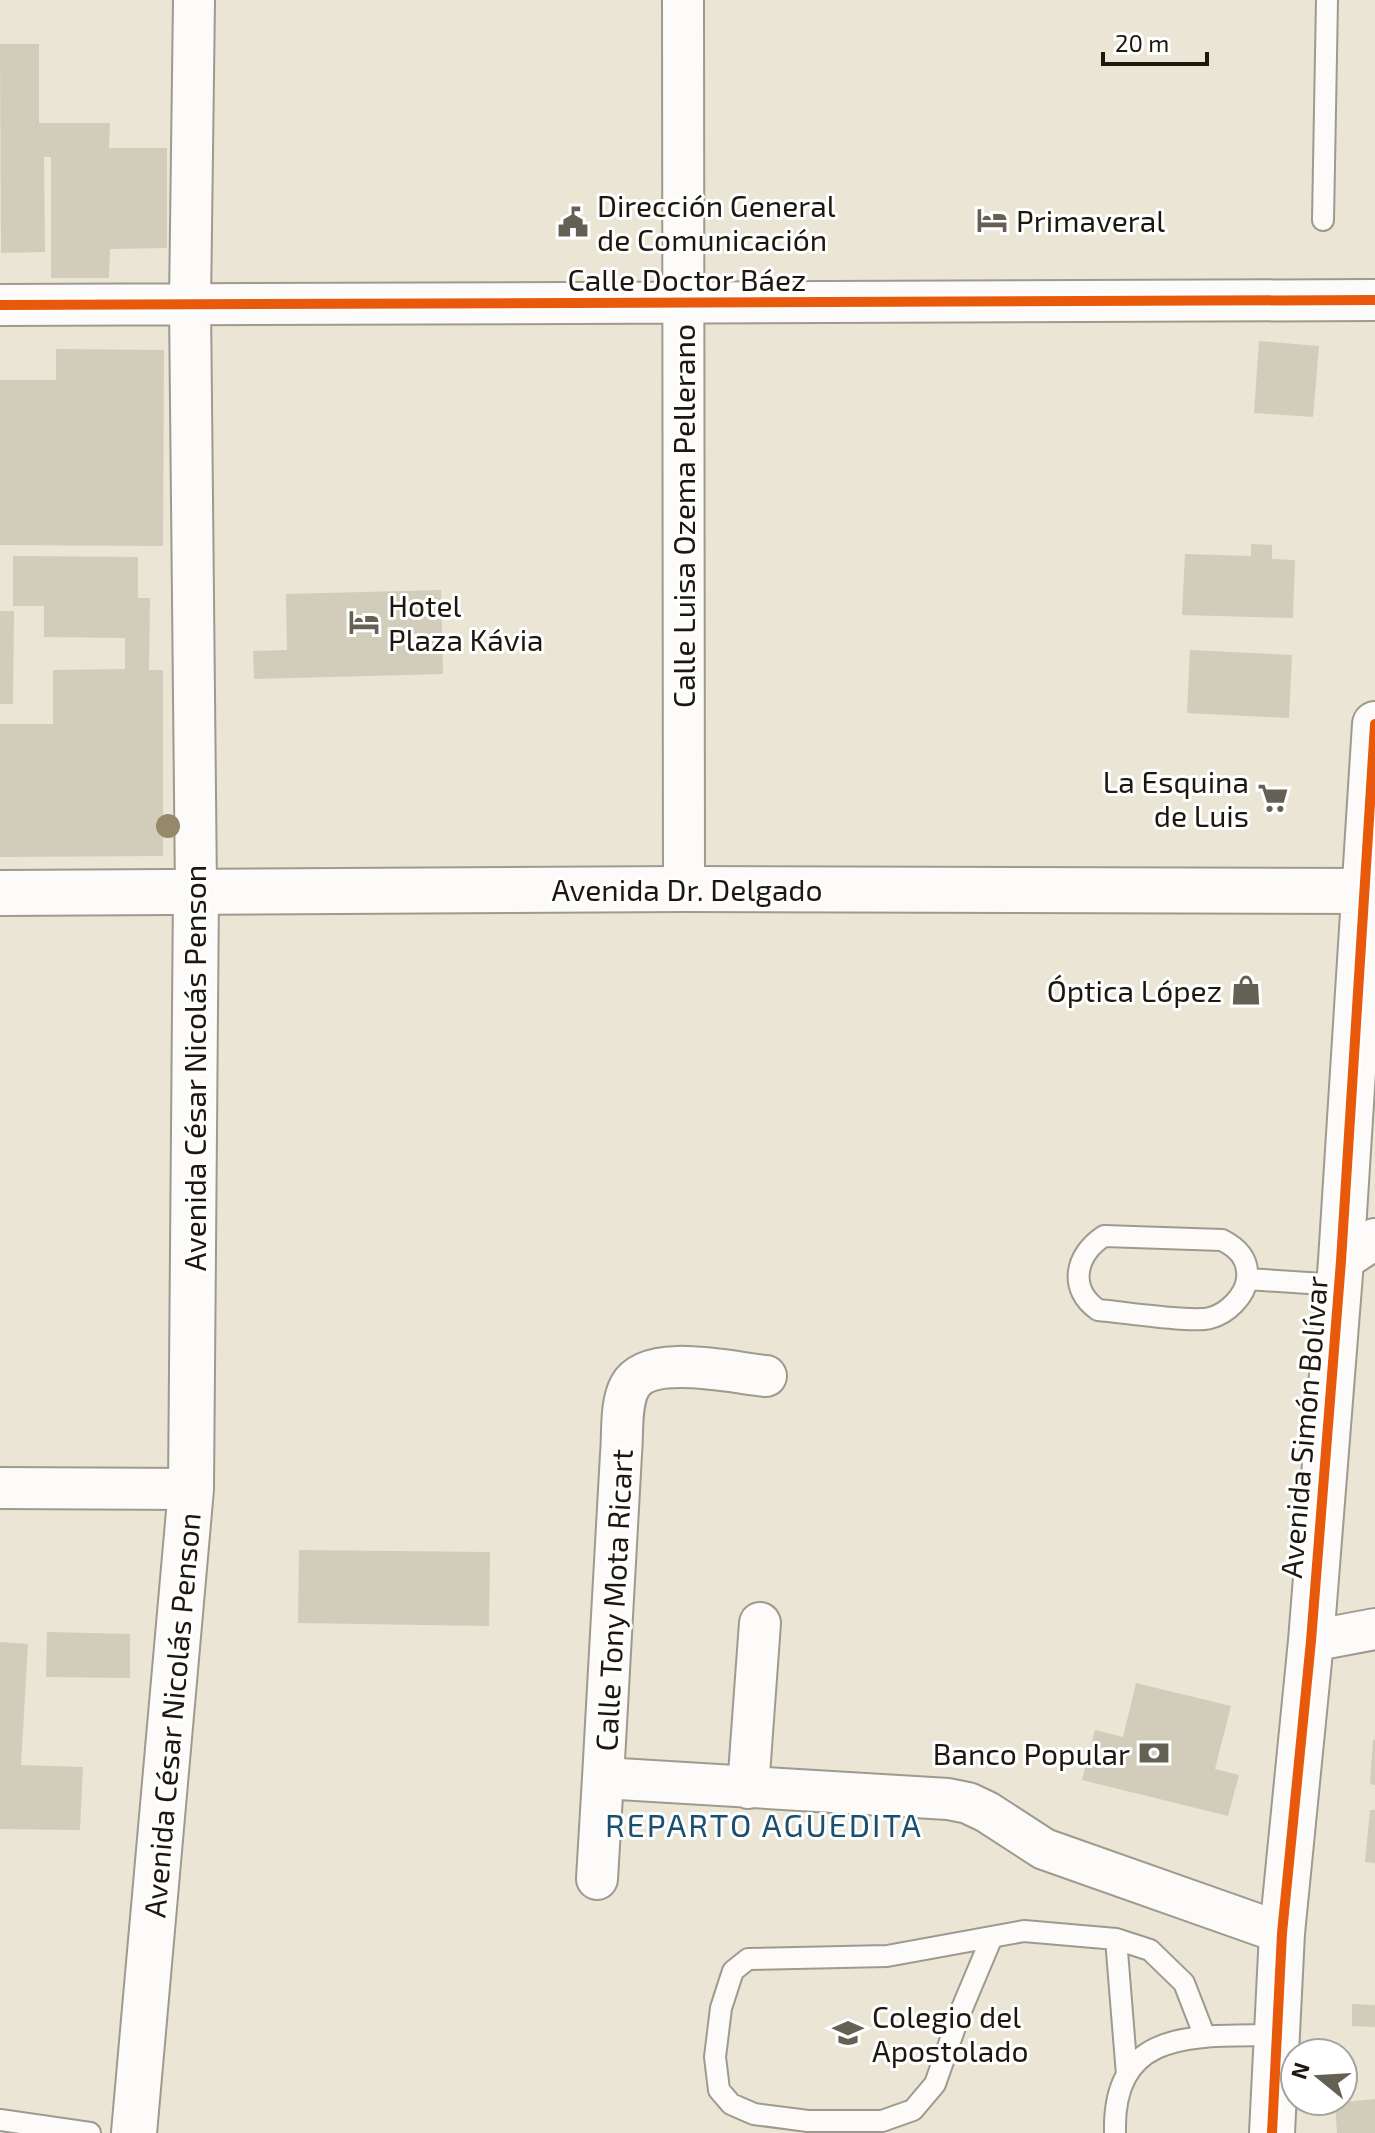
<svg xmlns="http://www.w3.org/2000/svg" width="1375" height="2133" viewBox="0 0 1375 2133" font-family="'Exo 2',sans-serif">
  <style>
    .building { fill: #d2ccba }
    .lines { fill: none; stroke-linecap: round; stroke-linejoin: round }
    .service-casing { stroke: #9e9a8e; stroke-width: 24 }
    .minor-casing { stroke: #9e9a8e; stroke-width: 44 }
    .secondary-casing { stroke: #9e9a8e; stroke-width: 48 }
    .service { stroke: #fcfbf9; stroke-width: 20 }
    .minor { stroke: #fcfbf9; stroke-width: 40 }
    .secondary { stroke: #fcfbf9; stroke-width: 44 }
    .cycleway-casing { stroke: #fff; stroke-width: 15 }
    .cycleway { stroke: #e8590c; stroke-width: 10 }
    .tree { fill: #948a69 }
    .labels { text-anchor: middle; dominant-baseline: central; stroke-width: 6; stroke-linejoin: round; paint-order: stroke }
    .poi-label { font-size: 30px; fill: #1c180f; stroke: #fff; text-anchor: start }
    .street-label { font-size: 30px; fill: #1c180f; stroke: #fff }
    .neighbourhood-label { font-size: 32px; letter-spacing: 2px; fill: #194f71; stroke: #fff }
  </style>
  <rect width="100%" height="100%" fill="#eae5d5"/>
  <path class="building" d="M0,44H39V123H110L109,148H167V248L110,249L109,278H51V157H44L45,252L1,253Z
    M1259,341L1319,346L1313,417L1254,413Z
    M56,349L164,350L163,546L0,545V380H56Z
    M1251,544L1272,545V559L1295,560L1293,618L1182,615L1185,554L1251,556Z
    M13,556L138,557V598H150L149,670H163V856L0,857V724H53V670L125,669V638L44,637V606H13Z
    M441,590L443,674L254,679L253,651L287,650L286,594Z
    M0,611H14L13,704H0Z
    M1190,650L1292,655L1289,718L1187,713Z
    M299,1550L490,1552L489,1626L298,1623Z
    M47,1632L130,1634V1678L46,1677Z
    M0,1642L28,1644L21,1765L83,1767L80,1830L0,1829Z
    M1136,1683L1231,1706L1215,1769L1239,1775L1228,1816L1082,1780L1095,1730L1123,1737Z
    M1373,1740H1375V1785L1370,1784Z
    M1370,1810H1375V1863L1365,1862Z
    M1352,2004L1375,2005V2027L1352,2026Z
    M1375,2099V2133H1337L1335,2103Z"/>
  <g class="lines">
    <g class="service-casing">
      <path id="service" d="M1323,220L1327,0
        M1104,1236L1222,1240C1238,1248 1249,1259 1247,1279C1245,1296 1227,1314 1210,1318C1190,1323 1123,1312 1098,1310C1068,1289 1075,1255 1104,1236Z
        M1247,1279L1339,1285
        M992,1937L960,2013L935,2084L913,2110L882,2121H808L754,2114L731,2104L719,2090L715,2057L721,2008L733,1971L748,1959L887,1956L1024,1931L1116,1939L1150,1950L1184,1983L1205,2037
        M1116,1939L1127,2075
        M0,2120L90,2133
        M1115,2133C1112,2025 1200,2037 1277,2035"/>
    </g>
    <g class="minor-casing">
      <path id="minor" d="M194,0L190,304L196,891
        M683,0L684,889
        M0,305L1375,300
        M1341,1261L1375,1239
        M766,1376C733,1373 649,1352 630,1386C620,1404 623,1433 621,1454L603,1778L948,1799L968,1803L987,1812L1044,1849L1282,1933
        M0,1488L191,1489
        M1311,1641L1375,1629
        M748,1788L760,1623
        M597,1879L603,1778"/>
    </g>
    <g class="secondary-casing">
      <path id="secondary" d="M0,893L684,889L1375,891
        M134,2133L191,1489L196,891
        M1272,2133L1282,1933L1311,1641L1341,1261L1375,724"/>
    </g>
    <use href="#service" class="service"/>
    <use href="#minor" class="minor"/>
    <use href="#secondary" class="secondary"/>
    <g class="cycleway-casing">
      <path id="cycleway" d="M0,305L1375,300
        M1272,2133L1282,1933L1311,1641L1341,1261L1375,724"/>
    </g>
    <use href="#cycleway" class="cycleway"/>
  </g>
  <circle class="tree" cx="168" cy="826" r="12"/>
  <defs>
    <g id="hotel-bare" transform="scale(2.4)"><path d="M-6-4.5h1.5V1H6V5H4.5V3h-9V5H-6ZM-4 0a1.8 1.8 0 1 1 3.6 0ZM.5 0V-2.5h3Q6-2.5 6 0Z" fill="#646054" stroke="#fff" stroke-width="2.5" paint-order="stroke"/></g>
    <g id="civic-bare" transform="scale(2.4)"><path d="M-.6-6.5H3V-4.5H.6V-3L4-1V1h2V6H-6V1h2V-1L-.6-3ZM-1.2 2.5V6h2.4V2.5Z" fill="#646054" stroke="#fff" stroke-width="2.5" paint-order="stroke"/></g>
    <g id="supermarket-bare" transform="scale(2.4)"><path d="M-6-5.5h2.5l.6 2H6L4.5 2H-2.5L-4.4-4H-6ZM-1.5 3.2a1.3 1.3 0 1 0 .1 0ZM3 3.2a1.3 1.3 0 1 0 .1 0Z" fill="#646054" stroke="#fff" stroke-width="2.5" paint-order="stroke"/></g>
    <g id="shop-bare" transform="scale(2.4)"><path d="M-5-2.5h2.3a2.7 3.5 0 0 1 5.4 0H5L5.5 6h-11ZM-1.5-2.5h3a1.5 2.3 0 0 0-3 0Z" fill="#646054" stroke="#fff" stroke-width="2.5" paint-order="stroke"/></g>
    <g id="bank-bare" transform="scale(2.4)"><path d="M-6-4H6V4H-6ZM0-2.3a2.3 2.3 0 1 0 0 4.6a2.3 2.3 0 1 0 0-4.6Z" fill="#646054" stroke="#fff" stroke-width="2.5" paint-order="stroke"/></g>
    <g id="school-bare" transform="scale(2.4)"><path d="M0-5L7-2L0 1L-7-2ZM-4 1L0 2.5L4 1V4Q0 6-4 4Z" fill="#646054" stroke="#fff" stroke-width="2.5" paint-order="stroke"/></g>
  </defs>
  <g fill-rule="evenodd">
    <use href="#hotel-bare" x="992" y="220"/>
    <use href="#civic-bare" x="573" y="222"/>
    <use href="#hotel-bare" x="364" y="622"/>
    <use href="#supermarket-bare" x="1273" y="798"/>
    <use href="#shop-bare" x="1246" y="990"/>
    <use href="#bank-bare" x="1154" y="1753"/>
    <use href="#school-bare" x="848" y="2033"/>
  </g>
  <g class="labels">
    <g class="poi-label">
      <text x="597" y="205">Dirección General<tspan x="597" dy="34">de Comunicación</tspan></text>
      <text x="1016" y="220">Primaveral</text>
      <text x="388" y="605">Hotel<tspan x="388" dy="34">Plaza Kávia</tspan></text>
      <text x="1249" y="781" text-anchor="end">La Esquina<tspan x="1249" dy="34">de Luis</tspan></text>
      <text x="1222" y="990" text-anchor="end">Óptica López</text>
      <text x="1130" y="1753" text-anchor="end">Banco Popular</text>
      <text x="872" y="2016">Colegio del<tspan x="872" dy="34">Apostolado</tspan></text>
    </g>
    <g class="street-label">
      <text x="687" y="279">Calle Doctor Báez</text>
      <text transform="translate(683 516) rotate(-90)">Calle Luisa Ozema Pellerano</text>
      <text x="687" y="889">Avenida Dr. Delgado</text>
      <text transform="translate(194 1068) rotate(-90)">Avenida César Nicolás Penson</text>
      <text transform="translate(1303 1427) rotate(-85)">Avenida Simón Bolívar</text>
      <text transform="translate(613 1600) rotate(-87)">Calle Tony Mota Ricart</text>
      <text transform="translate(171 1715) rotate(-85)">Avenida César Nicolás Penson</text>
    </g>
    <g class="neighbourhood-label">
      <text x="764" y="1824">REPARTO AGUEDITA</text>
    </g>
  </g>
  <g transform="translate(1319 2077) rotate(288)"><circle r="38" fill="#ffffff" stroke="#a4a39f" stroke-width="2"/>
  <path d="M0-6L14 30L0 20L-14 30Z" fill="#646054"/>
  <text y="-12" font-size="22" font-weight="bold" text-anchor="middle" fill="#1c180f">N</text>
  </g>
  <path d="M1103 52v12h104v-12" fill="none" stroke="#1c180f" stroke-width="4"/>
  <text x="1115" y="52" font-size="24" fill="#1c180f" stroke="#ffffff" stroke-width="6" paint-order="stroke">20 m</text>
</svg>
